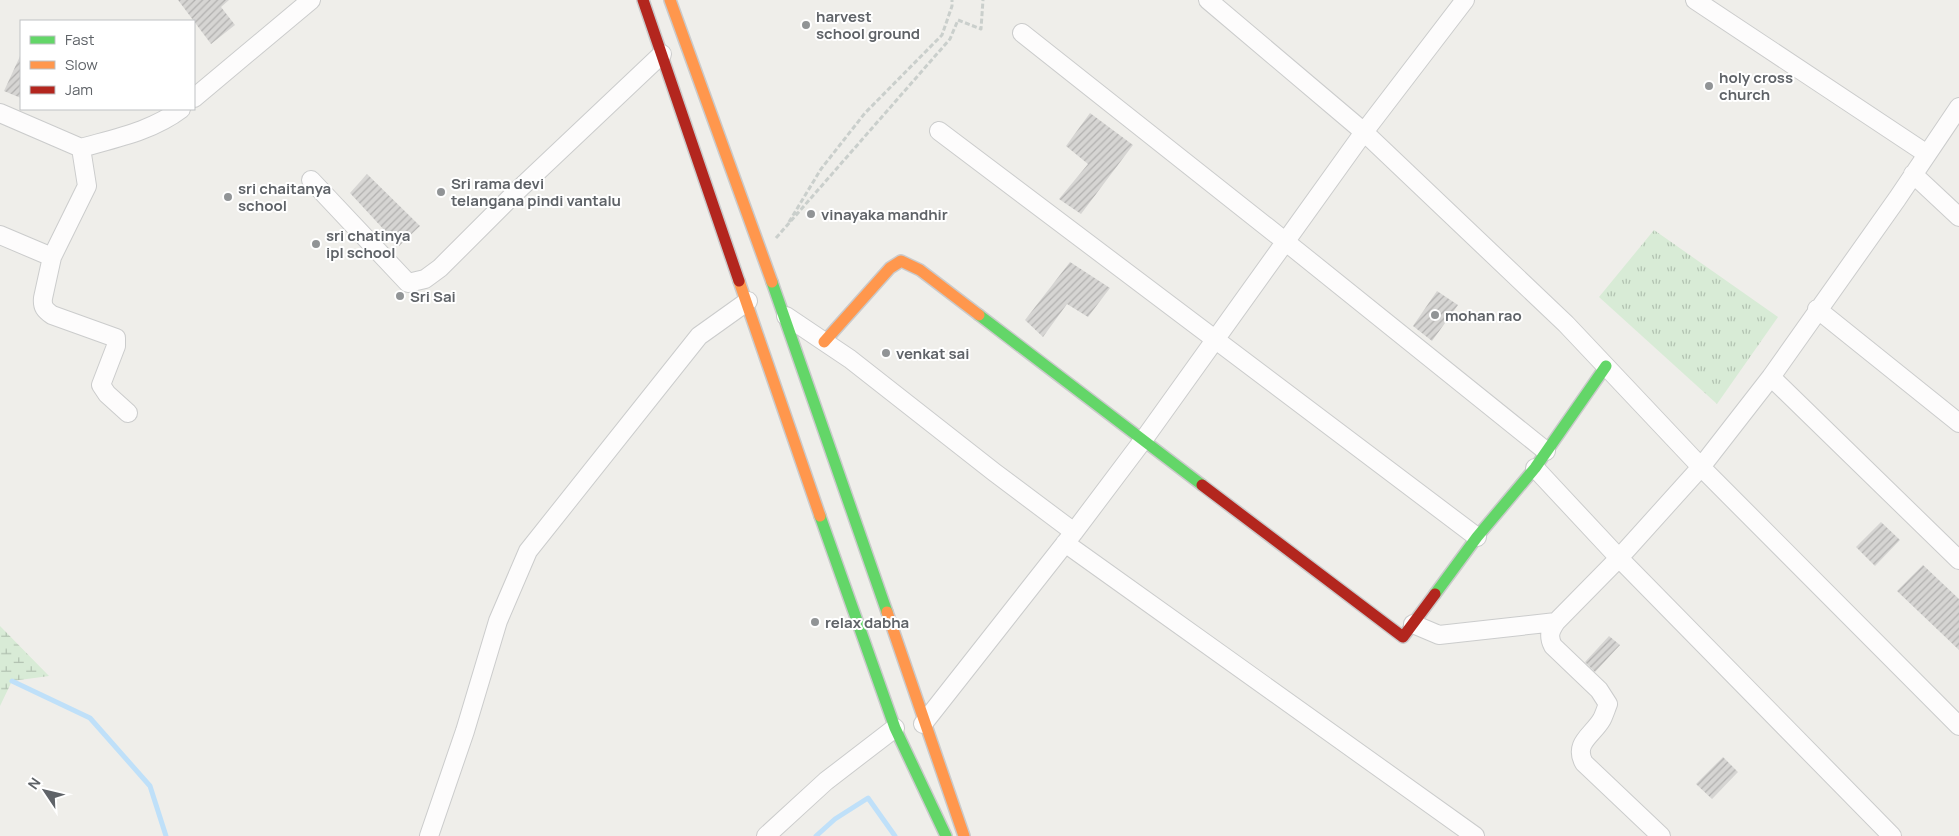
<svg xmlns="http://www.w3.org/2000/svg" width="1959" height="836" viewBox="0 0 1959 836" font-family="Manrope,sans-serif">
  <style>
    .grass { fill: url(#grass-tufts) }
    .wetland { fill: url(#wetland-marsh) }
    .lines { fill: none; stroke-linecap: round; stroke-linejoin: round }
    .stream { stroke: #bfe0f9; stroke-width: 5 }
    .building { fill: url(#building-hatch) }
    .street-casing { stroke: #cbcccc; stroke-width: 20 }
    .fast-casing { stroke: #cacacb; stroke-width: 14 }
    .slow-casing { stroke: #cacacb; stroke-width: 14 }
    .jam-casing { stroke: #cacacb; stroke-width: 14 }
    .path { stroke: #cacfcc; stroke-width: 3; stroke-dasharray: 5 2.5; stroke-linecap: butt }
    .street { stroke: #fdfcfc; stroke-width: 18 }
    .fast { stroke: #63d668; stroke-width: 11 }
    .slow { stroke: #ff974d; stroke-width: 11 }
    .jam { stroke: #b3261e; stroke-width: 11 }
    .poi-dot { fill: #919496; stroke: #fff; stroke-width: 2 }
    .labels { text-anchor: middle; dominant-baseline: central; stroke-width: 4; stroke-linejoin: round; paint-order: stroke }
    .poi-label { font-size: 15px; font-weight: bold; fill: #5f6368; stroke: #fff; text-anchor: start }
  </style>
  <defs>
    <pattern id="grass-tufts" width="24" height="20" patternUnits="userSpaceOnUse" patternTransform="scale(1.25)"><rect width="24" height="20" fill="#d8ebd6"/><path d="M3 7l-1-3M5 7V3M7 7l1-3M15 17l-1-3M17 17v-4M19 17l1-3" fill="none" stroke="#b2c2b1"/></pattern>
    <pattern id="wetland-marsh" width="20" height="14" patternUnits="userSpaceOnUse" patternTransform="scale(1.25)"><rect width="20" height="14" fill="#d8ebd6"/><path d="M1 5h8M5 5V1M11 12h8M15 12V8" fill="none" stroke="#b2c2b1"/></pattern>
    <pattern id="building-hatch" width="6" height="6" patternUnits="userSpaceOnUse" patternTransform="scale(1.25)"><rect width="6" height="6" fill="#d6d5d3"/><path d="M-1 1l2-2M0 6l6-6M5 7l2-2" fill="none" stroke="#b1b0af"/></pattern>
  </defs>
  <rect width="100%" height="100%" fill="#efeeea"/>
  <path class="grass" d="M1654,230L1778,317L1717,404L1599,297Z"/>
  <path class="wetland" d="M0,626L49,676L12,681L0,706Z"/>
  <g class="lines">
    <path class="stream" d="M12,681L90,718L150,786L166,836
      M816,836L835,819L868,798L895,836"/>
  </g>
  <path class="building" d="M178,0H229L221,7L235,25L211,44Z
    M21,54V98L4,91Z
    M1090,113L1133,145L1081,214L1059,199L1088,164L1066,146Z
    M367,174L420,226L399,246L350,193Z
    M1070,262L1110,288L1088,317L1067,304L1043,337L1025,320Z
    M1437,291L1458,305L1432,341L1413,326Z
    M1881,522L1900,540L1875,566L1856,547Z
    M1923,565L1959,599V650L1897,591Z
    M1609,636L1620,645L1595,672L1585,662Z
    M1723,757L1738,772L1712,799L1696,784Z"/>
  <g class="lines">
    <g class="street-casing">
      <path id="street" d="M1208,0L1364,132L1566,324L1701,467L1959,726
        M1695,0L1927,154
        M1022,33L1286,242L1546,451
        M194,98L311,0
        M0,113L81,148
        M939,131L1477,537
        M1913,174L1959,217
        M311,180L408,283L425,279L440,268L516,192L662,54
        M0,235L52,257L87,186L81,148C116,138 152,131 181,109
        M52,257L43,298C42,307 45,310 52,315L116,338V346L101,385L107,394L128,413
        M1817,309L1959,423
        M786,316L850,359L994,472L1074,532
        M1771,377L1959,560
        M1535,468L1619,558L1892,836
        M1065,543L1475,836
        M1413,624L1439,635L1556,622
        M923,724L1074,532L1144,439L1364,132L1465,0
        M429,836L465,731L498,621L528,551L699,336L748,301
        M766,836L826,781L895,728
        M1661,836L1584,763C1573,743 1593,735 1602,719C1604,715 1606,709 1608,704L1599,690L1553,646C1548,636 1550,631 1556,622L1619,558L1701,467L1771,377L1897,199L1959,107"/>
    </g>
    <g class="fast-casing">
      <path id="fast" d="M772,282L887,612
        M979,315L1202,485
        M820,516L895,728L946,836
        M1435,594L1477,537L1535,468L1606,366"/>
    </g>
    <g class="slow-casing">
      <path id="slow" d="M670,0L772,282
        M739,281L820,516
        M824,342L890,268L901,261L920,270L979,315
        M887,612L964,836"/>
    </g>
    <g class="jam-casing">
      <path id="jam" d="M643,0L739,281
        M1202,485L1403,637L1435,594"/>
    </g>
    <path class="path" d="M789,222L821,169L865,113L942,35L952,6V0
      M776,238L950,39L958,20L981,29L983,0"/>
    <use href="#street" class="street"/>
    <use href="#fast" class="fast"/>
    <use href="#slow" class="slow"/>
    <use href="#jam" class="jam"/>
  </g>
  <g class="poi-dot">
    <circle cx="806" cy="25" r="5"/>
    <circle cx="1709" cy="86" r="5"/>
    <circle cx="441" cy="192" r="5"/>
    <circle cx="228" cy="197" r="5"/>
    <circle cx="811" cy="214" r="5"/>
    <circle cx="316" cy="244" r="5"/>
    <circle cx="400" cy="296" r="5"/>
    <circle cx="1435" cy="315" r="5"/>
    <circle cx="886" cy="353" r="5"/>
    <circle cx="815" cy="622" r="5"/>
  </g>
  <g class="labels">
    <g class="poi-label">
      <text x="816" y="16">harvest<tspan x="816" dy="17">school ground</tspan></text>
      <text x="1719" y="77">holy cross<tspan x="1719" dy="17">church</tspan></text>
      <text x="451" y="183">Sri rama devi<tspan x="451" dy="17">telangana pindi vantalu</tspan></text>
      <text x="238" y="188">sri chaitanya<tspan x="238" dy="17">school</tspan></text>
      <text x="821" y="214">vinayaka mandhir</text>
      <text x="326" y="235">sri chatinya<tspan x="326" dy="17">ipl school</tspan></text>
      <text x="410" y="296">Sri Sai</text>
      <text x="1445" y="315">mohan rao</text>
      <text x="896" y="353">venkat sai</text>
      <text x="825" y="622">relax dabha</text>
    </g>
  </g>
  <rect x="20" y="20" width="175" height="90" fill="#ffffff" stroke="#bfc1c3"/>
  <rect x="30" y="36" width="25" height="8" fill="#63d668" stroke="#bfc1c3"/>
  <text x="65" y="45" font-size="15" fill="#5f6368">Fast</text>
  <rect x="30" y="61" width="25" height="8" fill="#ff974d" stroke="#bfc1c3"/>
  <text x="65" y="70" font-size="15" fill="#5f6368">Slow</text>
  <rect x="30" y="86" width="25" height="8" fill="#b3261e" stroke="#bfc1c3"/>
  <text x="65" y="95" font-size="15" fill="#5f6368">Jam</text>
  <g transform="translate(45 791) rotate(305)" stroke="#ffffff" stroke-width="4" paint-order="stroke">
  <path d="M0-4L9 19L0 12L-9 19Z" fill="#5f6368"/>
  <text y="-8" font-size="14" font-weight="bold" text-anchor="middle" fill="#5f6368">N</text>
  </g>
</svg>
